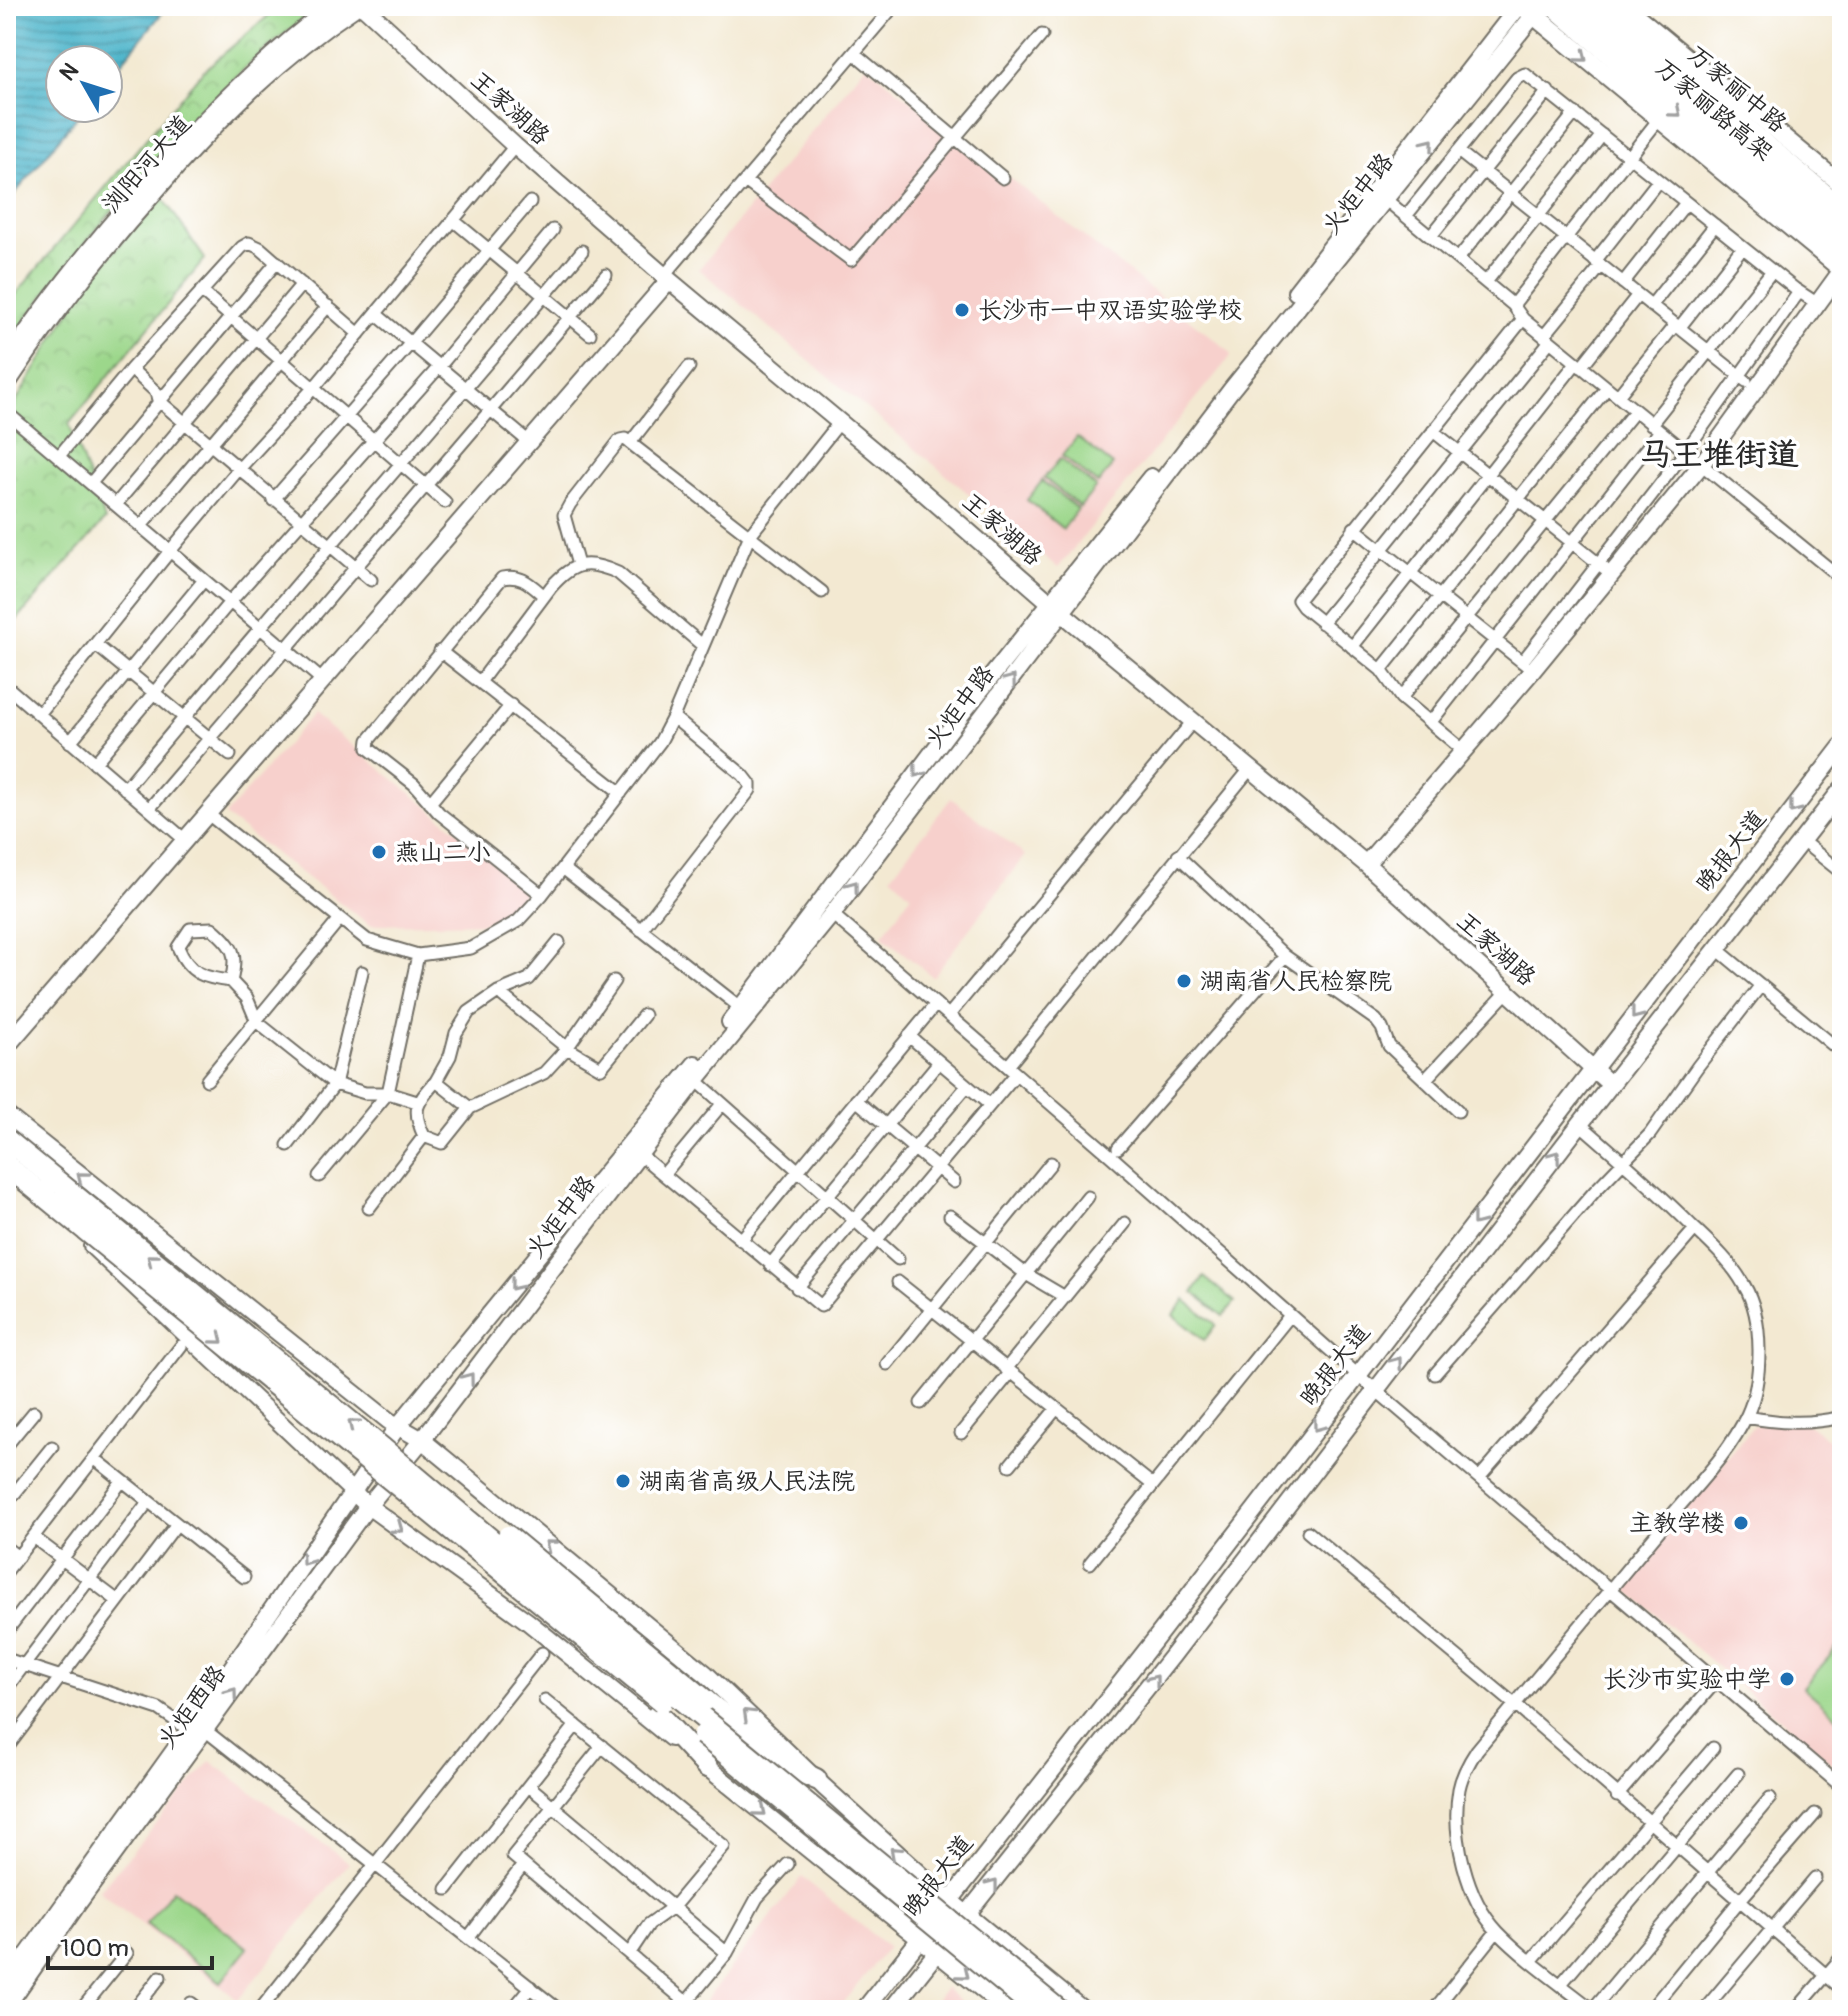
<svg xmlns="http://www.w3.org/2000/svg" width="1848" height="2016" viewBox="0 0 1848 2016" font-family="Pangolin,'LXGW WenKai TC',sans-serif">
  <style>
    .built { fill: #f7d0cc }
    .park { fill: url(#park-crowns); stroke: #64815b; stroke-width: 2 }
    .pitch { fill: #9cd78b; stroke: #64815b; stroke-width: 2 }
    .water { fill: url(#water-rules); stroke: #3c707b; stroke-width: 2 }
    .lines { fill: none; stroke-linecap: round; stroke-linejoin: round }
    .street-casing { stroke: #716e65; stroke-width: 15 }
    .secondary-casing { stroke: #716e65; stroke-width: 20 }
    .primary-casing { stroke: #716e65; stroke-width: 22 }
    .highway-casing { stroke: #716e65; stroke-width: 24 }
    .street { stroke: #fff; stroke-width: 11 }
    .secondary { stroke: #fff; stroke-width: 16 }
    .primary { stroke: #fff; stroke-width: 18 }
    .highway { stroke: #fff; stroke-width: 20 }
    .highway-bridge-casing { stroke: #716e65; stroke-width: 24; stroke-linecap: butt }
    .highway-bridge { stroke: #fff; stroke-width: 20 }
    .oneway { stroke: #a0a0a0 }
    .poi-dot { fill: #1f6fb2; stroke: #fff; stroke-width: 3 }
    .labels { text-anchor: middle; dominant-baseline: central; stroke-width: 7; stroke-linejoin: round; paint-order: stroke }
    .street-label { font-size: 24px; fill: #2b2b2b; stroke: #fff }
    .poi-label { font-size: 24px; fill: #2b2b2b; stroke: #fff; text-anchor: start }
    .district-label { font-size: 32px; font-weight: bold; fill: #2b2b2b; stroke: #fff }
  </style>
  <defs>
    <pattern id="park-crowns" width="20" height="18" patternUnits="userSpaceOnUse" patternTransform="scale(2)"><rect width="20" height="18" fill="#9cd78b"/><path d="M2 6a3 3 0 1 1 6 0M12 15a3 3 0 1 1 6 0" fill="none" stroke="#87b978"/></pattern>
    <pattern id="water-rules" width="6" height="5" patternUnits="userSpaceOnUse" patternTransform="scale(2)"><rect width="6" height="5" fill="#4db5cb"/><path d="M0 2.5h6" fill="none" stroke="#4093a5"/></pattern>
  </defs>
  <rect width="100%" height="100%" fill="#fff"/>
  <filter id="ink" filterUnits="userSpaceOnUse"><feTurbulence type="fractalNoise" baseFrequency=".0125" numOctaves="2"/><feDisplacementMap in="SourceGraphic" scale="16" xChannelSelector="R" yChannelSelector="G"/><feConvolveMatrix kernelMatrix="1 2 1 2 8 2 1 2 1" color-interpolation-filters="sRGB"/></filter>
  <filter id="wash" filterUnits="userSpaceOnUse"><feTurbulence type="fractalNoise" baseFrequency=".006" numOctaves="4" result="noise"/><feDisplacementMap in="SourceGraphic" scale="32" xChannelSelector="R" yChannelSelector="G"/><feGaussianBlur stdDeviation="1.8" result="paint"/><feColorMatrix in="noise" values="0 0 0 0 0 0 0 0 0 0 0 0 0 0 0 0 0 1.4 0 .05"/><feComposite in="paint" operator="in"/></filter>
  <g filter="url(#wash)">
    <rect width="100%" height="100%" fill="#f3e9d2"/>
    <path class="built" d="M866,65L1229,351L1231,356L1058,568L699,269Z
      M313,714L529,889L494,923L370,925L225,816Z
      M951,798L1025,855L933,977L882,936L911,895L891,876Z
      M1800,1421L1815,1429L1842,1451V1772L1622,1586L1754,1425Z
      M210,1761L349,1863L238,2000L99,1891Z
      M802,1877L888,1947L837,2010H698Z
      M945,1988L971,2010H929Z"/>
    <path class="park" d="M280,6H318C290,30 261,52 235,78C151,161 75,251 6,347V306L202,72Z
      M161,195L205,259L69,424L105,520L6,632V418L84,288Z"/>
    <path class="pitch" d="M1077,437L1113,465L1098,484L1062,456Z
      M1060,459L1096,487L1080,507L1044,478Z
      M1042,481L1078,509L1063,529L1027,500Z
      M1204,1277L1235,1302L1223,1316L1193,1292Z
      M1185,1300L1216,1325L1204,1340L1173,1315Z
      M1842,1642V1721L1803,1687Z
      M173,1890L248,1948L221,1982L146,1924Z"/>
    <path class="water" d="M6,6H168L108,79V60H60V108H84L6,205Z"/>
  </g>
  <g filter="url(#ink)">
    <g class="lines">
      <g class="street-casing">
        <path id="street" d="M854,53L1003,178
          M1458,151L1746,381
          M745,181L851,260L1042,35
          M1385,199L1513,305L1523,319L1842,579
          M1406,216L1517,78L1525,74L1795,289L1818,304
          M453,220L590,334
          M1431,236L1548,91
          M1458,259L1575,113
          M1595,261L1658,181
          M664,276L894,6
          M1486,282L1602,135
          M1623,283L1686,203
          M201,291L445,502
          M1513,305L1659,119
          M1651,306L1715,225
          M376,314L529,442
          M1679,328L1742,248
          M1544,336L1601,266
          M1581,367L1638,295
          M131,369L156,392L158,400L371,580
          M1618,396L1675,325
          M6,412L322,680
          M1651,424L1772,271
          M1433,431L1604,568
          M630,443L689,367
          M59,456L131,369L242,247L249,243L260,248L359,334
          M91,483L277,262
          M273,500L410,344L530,202
          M116,504L302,284
          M141,526L328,306
          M1354,528L1526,665
          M578,565L564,515L570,504L620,440L625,439L822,592
          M1322,623L1550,341
          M96,645L230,755
          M1352,647L1576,363
          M440,651L621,793
          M1522,662L1685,452L1799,292
          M1381,670L1607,388
          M480,682L551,587C573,562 587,559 618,573L702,645
          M6,686L185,840
          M1401,698L1635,411
          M39,714L170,551L238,470L318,383L515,146
          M1430,723L1660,431
          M70,742L204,580
          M1464,751L1401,698L1381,670L1303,607L1298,600L1523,319
          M95,763L230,602L439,367L553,230
          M125,789C275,607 431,431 582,251
          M430,803L511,705
          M149,809L606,275
          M208,814L367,940L418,955L471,948L518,921L542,895L660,742L673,717L750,535L839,423
          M1802,841L1842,873
          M1178,856L1285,956L1376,1020L1382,1028L1389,1046L1458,1111
          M564,869L746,1012
          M542,895L439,813L414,784L368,748L369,740L502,578C521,574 530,584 544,596
          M832,914L1112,1157L1358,1375L1842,1787
          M641,930L750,790V784L743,775L673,717
          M1717,949L1839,1050
          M231,981C204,978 189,974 178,947L190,929L212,928C234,947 238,954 231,981L247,998L257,1022L335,1084L365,1093H388L417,1102
          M498,992L567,1048L601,1068L644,1015
          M949,1015L1194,720
          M909,1036L990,1105
          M1008,1066L1246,774
          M1426,1079L1507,992
          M207,1080L339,920
          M696,1080L898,1259
          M436,1081L450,1056L456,1033L469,1012L498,992L529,979L559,942
          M856,1100L954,1182
          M1580,1124C1618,1157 1656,1190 1692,1226C1711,1244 1731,1262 1744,1285C1764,1318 1763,1381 1747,1415C1729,1454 1694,1488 1667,1521C1604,1598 1540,1673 1477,1750C1469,1762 1462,1774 1459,1789C1451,1834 1466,1899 1498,1932C1526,1961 1562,1985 1593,2010
          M424,1136C411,1108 417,1103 436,1081L470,1108L544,1073L567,1048L614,981
          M288,1145L335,1084L362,972
          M1118,1148L1285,956
          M639,1154L821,1306L1016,1074
          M664,1174L722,1104
          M319,1176L388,1093L418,955
          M369,1208L424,1136L442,1143L470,1108
          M950,1216L1026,1274L1065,1297
          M741,1240L936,1004
          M770,1265L939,1062
          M898,1282L1153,1485
          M797,1288L967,1086
          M887,1364L1051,1163
          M1006,1369L1125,1223
          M1435,1374L1595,1191L1650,1134L1698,1066L1761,985
          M921,1403L1088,1197
          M1746,1417C1780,1423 1808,1425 1842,1417
          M961,1433L1011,1372
          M6,1446L34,1412
          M94,1458L244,1577
          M1010,1465L1056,1409
          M1479,1478L1695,1229
          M6,1504L52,1447
          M1308,1532L1514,1704L1842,1989
          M33,1537L118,1601
          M6,1548L18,1557
          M1090,1563L1288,1318
          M6,1572L181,1346
          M6,1632L122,1481
          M6,1659L159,1709L189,1730H205L559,2010
          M6,1689L148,1502
          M545,1700L724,1846L673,1907L649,1924L629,1954
          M602,1746L513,1856L686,2002
          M6,1749L176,1525
          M529,1786L727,1953
          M1617,1796L1717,1680
          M447,1889L576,1725
          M468,1938L523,1865
          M1532,1960L1713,1748
          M1561,1984L1738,1774
          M191,2003L200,2010
          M81,2010L127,1953
          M134,2010L160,1977
          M260,2010L542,1653
          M512,2010L531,1987
          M680,2010L727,1953L757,1898L788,1864
          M1434,2010L1497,1931
          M1592,2010L1770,1798
          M1650,2010L1740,1900L1815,1814
          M1704,2010L1815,1878
          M1796,2010L1842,1957"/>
      </g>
      <g class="secondary-casing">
        <path id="secondary" d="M363,6L515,146L669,280L915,485L1062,613L1366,864L1611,1085
          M1625,6L1842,185
          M1296,292L1519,6
          M6,363C47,300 95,242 144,186C202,120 263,58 333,6
          M6,385C52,315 103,250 159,187C218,119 281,56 357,6
          M1366,864L1533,670L1701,465L1842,270
          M730,1022L963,712L1151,477
          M6,1047L669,280
          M6,1115L389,1421L422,1440L706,1674L824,1787L949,1900L1083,2010
          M92,1246L368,1506L527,1621L671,1738
          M698,1760L1008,2010
          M6,1985L189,1730L398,1426L695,1064
          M6,2007L79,1902L368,1506L422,1440L696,1080L832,914L1231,390L1541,6
          M864,2010L1153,1642L1842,746
          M891,2010L1172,1656L1580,1124L1842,789"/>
      </g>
      <g class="primary-casing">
        <path id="primary" d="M1523,6L1842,269
          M1602,6L1842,208"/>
      </g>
      <g class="highway-casing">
        <path id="highway" d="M1554,6L1842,252
          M1583,6L1842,226
          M705,1700L788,1766L816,1779
          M658,1714L707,1767"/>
      </g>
      <use href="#street" class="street"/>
      <use href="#secondary" class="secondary"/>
      <use href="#primary" class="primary"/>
      <use href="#highway" class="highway"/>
      <g class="highway-bridge-casing">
        <path id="highway-bridge" d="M6,1139L380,1446L697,1713L1059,2010
          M6,1165L662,1702
          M508,1536L705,1700
          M703,1735L1037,2010"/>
      </g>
      <use href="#highway-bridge" class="highway-bridge"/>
    </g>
    <defs><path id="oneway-chevron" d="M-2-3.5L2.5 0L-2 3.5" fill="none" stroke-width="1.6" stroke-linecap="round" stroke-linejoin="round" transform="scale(2)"/></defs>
    <g class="oneway">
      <use href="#oneway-chevron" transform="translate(1582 57) rotate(39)"/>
      <use href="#oneway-chevron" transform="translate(1676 112) rotate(40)"/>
      <use href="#oneway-chevron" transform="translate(1429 144) rotate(-51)"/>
      <use href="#oneway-chevron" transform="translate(1011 680) rotate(-53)"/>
      <use href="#oneway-chevron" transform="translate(918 772) rotate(127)"/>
      <use href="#oneway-chevron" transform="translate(1794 808) rotate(128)"/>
      <use href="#oneway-chevron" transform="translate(853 886) rotate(-53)"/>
      <use href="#oneway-chevron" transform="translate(1636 1014) rotate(128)"/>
      <use href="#oneway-chevron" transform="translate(1555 1156) rotate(-53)"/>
      <use href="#oneway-chevron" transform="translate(82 1177) rotate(-141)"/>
      <use href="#oneway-chevron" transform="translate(1477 1220) rotate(128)"/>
      <use href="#oneway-chevron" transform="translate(152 1259) rotate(-141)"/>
      <use href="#oneway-chevron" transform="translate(515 1285) rotate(129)"/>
      <use href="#oneway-chevron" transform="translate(218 1339) rotate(39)"/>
      <use href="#oneway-chevron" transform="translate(1397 1362) rotate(-53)"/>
      <use href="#oneway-chevron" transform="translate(469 1378) rotate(-53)"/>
      <use href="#oneway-chevron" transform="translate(353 1424) rotate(-141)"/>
      <use href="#oneway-chevron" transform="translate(1318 1426) rotate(127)"/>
      <use href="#oneway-chevron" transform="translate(398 1528) rotate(36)"/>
      <use href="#oneway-chevron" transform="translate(550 1545) rotate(-141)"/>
      <use href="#oneway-chevron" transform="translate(306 1560) rotate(125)"/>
      <use href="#oneway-chevron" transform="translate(1154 1680) rotate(-52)"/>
      <use href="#oneway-chevron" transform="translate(232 1693) rotate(-54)"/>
      <use href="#oneway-chevron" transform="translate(748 1714) rotate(-136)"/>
      <use href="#oneway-chevron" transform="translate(761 1811) rotate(39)"/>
      <use href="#oneway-chevron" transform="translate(895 1852) rotate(-138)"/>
      <use href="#oneway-chevron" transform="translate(993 1884) rotate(-52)"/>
      <use href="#oneway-chevron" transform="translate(964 1974) rotate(39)"/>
    </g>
  </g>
  <g class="poi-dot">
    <circle cx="962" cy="310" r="8"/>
    <circle cx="379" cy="852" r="8"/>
    <circle cx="1184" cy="981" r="8"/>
    <circle cx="623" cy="1481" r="8"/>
    <circle cx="1741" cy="1523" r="8"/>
    <circle cx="1787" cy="1679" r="8"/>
  </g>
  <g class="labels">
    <g class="street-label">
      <text transform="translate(1737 89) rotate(40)">万家丽中路</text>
      <text transform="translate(510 108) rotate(42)">王家湖路</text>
      <text transform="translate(1714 110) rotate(40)">万家丽路高架</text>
      <text transform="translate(147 164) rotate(-49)">浏阳河大道</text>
      <text transform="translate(1358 194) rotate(-51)">火炬中路</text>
      <text transform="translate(1002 529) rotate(41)">王家湖路</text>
      <text transform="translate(960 707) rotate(-53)">火炬中路</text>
      <text transform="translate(1731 851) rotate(-52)">晚报大道</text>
      <text transform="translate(1496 949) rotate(42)">王家湖路</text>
      <text transform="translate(561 1217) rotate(-53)">火炬中路</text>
      <text transform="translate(1335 1365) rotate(-52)">晚报大道</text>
      <text transform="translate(192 1707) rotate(-54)">火炬西路</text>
      <text transform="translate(938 1876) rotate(-52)">晚报大道</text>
    </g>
    <g class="poi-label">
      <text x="978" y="310">长沙市一中双语实验学校</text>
      <text x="395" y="852">燕山二小</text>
      <text x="1200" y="981">湖南省人民检察院</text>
      <text x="639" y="1481">湖南省高级人民法院</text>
      <text x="1725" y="1523" text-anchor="end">主教学楼</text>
      <text x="1771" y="1679" text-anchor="end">长沙市实验中学</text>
    </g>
    <g class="district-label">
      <text x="1719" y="455">马王堆街道</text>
    </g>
  </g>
  <rect width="1848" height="2016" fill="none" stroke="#fff" stroke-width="32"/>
  <g transform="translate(84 84) rotate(309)"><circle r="38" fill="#ffffff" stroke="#aaaaaa" stroke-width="2"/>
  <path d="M0-6L14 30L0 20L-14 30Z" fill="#1f6fb2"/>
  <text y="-12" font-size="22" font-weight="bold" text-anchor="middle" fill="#2b2b2b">N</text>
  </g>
  <path d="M48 1956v12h164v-12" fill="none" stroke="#2b2b2b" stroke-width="4"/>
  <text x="60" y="1956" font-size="24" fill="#2b2b2b" stroke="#ffffff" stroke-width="6" paint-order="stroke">100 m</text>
</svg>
